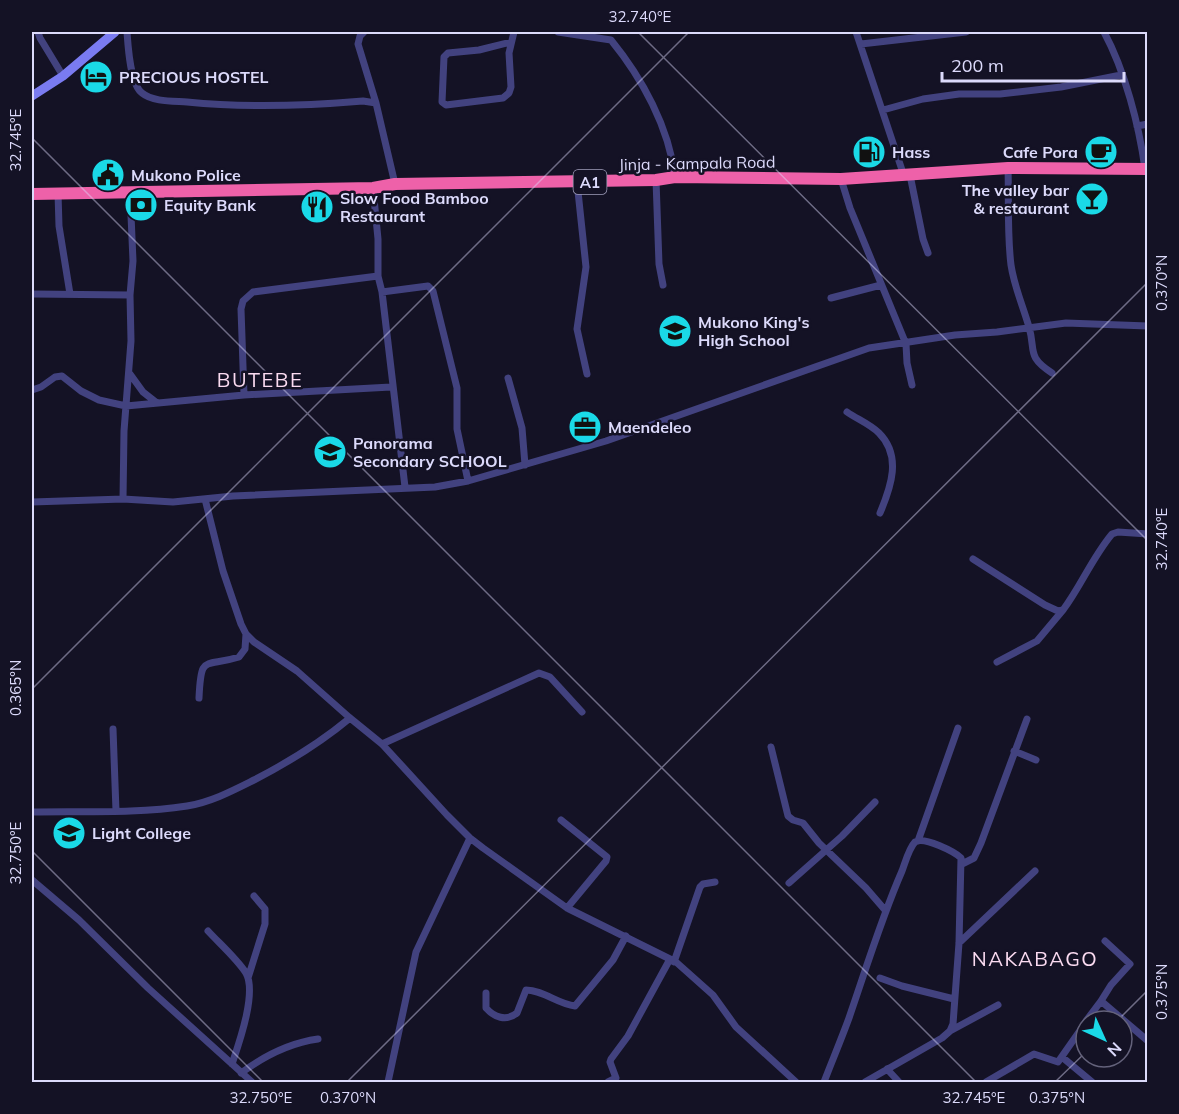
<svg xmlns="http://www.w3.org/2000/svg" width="1179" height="1114" viewBox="0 0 1179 1114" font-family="Mulish,sans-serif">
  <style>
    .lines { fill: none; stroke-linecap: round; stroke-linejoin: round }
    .street { stroke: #42427f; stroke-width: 7 }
    .secondary { stroke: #7a7bf1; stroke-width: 9 }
    .highway { stroke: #ee61a9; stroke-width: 12 }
    .ticks { fill: none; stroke: #dcdafb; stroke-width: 1.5; stroke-opacity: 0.45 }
    .labels { text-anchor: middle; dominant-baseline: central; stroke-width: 5; stroke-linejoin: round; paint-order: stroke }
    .shield { fill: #141225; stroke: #a09ebb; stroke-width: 1.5 }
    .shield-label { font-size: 15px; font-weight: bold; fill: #dcdafb }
    .poi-label { font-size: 16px; font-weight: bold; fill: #dcdafb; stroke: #141225; text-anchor: start }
    .street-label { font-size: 16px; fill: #dcdafb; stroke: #141225 }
    .quarter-label { font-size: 20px; letter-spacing: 1.5px; fill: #fbdbf1; stroke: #141225 }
    .neatline { fill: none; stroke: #dcdafb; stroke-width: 2 }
    .ticks-label { font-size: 15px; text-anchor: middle; fill: #dcdafb }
  </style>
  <rect width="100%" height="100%" fill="#141225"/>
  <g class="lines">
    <path class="street" d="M38,32L40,38L63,76
      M127,32C128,46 130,84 142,93C153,102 173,101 187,102C246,108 304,106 363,101L376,103L395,184
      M364,32L360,36L358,44L376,103
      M558,32L611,40C642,78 669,127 675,177
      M856,32L904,176
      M1104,32C1125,71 1139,125 1145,169
      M511,42L479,50L448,53L444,57L442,102L446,105L503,98L509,93L511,87L509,53L514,32
      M861,44L966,32
      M883,110L923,99L959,94H1000L1061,87L1121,75
      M1137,126L1148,124
      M1008,168C1009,200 1007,233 1011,265C1014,286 1023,306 1029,327C1036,351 1026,356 1052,373
      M910,175L923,239L928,253
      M841,179L850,208L906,344L907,363L912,385
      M656,180L659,264L663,285
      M577,182L586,267L577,329L587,374
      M373,188L378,239V276L382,292L405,487
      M130,192L133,261L130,295L131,341L124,431L123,499L173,502L233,496L435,487L468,481L606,441L869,348L955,335L997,332L1066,323L1148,326
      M58,193L59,226L70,294
      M382,292L428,286L433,291L457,388V429L468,481
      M32,294L130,295
      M831,298L881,285
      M130,374L143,392L157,403
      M508,378L522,428L525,465
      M32,390L41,387L55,377L62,376L81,391L99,400L126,406L244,395L391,387
      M244,395L241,309L243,301L253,292L378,276
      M847,412C857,419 870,424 879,433C902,456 891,487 880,513
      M205,499L223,571L241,624L246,634L254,642L297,671L350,718L382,744L447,815L470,838L483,848L567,908L676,962L713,995L736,1027L796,1082
      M32,502L123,499
      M973,559L1045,605L1058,611L1063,610C1081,586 1092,558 1112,534L1118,532L1148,534
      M997,662L1037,641L1063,610
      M199,698C201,653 204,668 239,657L245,649L246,634
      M113,729L116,811
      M382,744L539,673L550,677L582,712
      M771,747L788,816L793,820L803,823L819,843L866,888L885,910
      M1014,751L1036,760
      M32,812C83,811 136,814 187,806C211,802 232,791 254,780C289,762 320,743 350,718
      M561,820L607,857L606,861L567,908
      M918,841L958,728
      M962,864L974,858L981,843L1027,719
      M32,880L79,920L148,988L252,1082
      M789,883L842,836L875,802
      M208,931C219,943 237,959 246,973C257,993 239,1043 232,1064
      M1105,941L1130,964L1111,985L1101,1001L1148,1041
      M959,943L1035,871
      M674,962L700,887L703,884L715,882
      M248,978L265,924V909L254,896
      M880,978L902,986L954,999
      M486,993V1008C494,1017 506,1022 517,1013L526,990C543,990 558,1004 575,1006L613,960L626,936
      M1086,1021L1101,1001
      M950,1031L998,1005
      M1062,1057L1092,1082
      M887,1069L899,1082
      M241,1073C264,1056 289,1043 318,1039
      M388,1082L416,952L470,838
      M608,1082L616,1078L610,1062L611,1059L628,1036L670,959
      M824,1082C832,1061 841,1040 849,1018C866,969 881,919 902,871C905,863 909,848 915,842C924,836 955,852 961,858L959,943L953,1024L950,1031L942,1038L865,1082
      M986,1082L1034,1054L1058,1062L1086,1022"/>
    <path class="secondary" d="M32,96L63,76L115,32"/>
    <path class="highway" d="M32,194L373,188L395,184L656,180L675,177L841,179L1008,168L1148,169"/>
  </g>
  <path class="ticks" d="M638,32L1148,541M32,138L976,1082M32,689L689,32M32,851L263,1082M1117,1021L1148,990M347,1082L1148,282M1055,1082L1086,1052"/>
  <defs>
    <g id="hotel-disc" transform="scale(1.725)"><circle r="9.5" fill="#1ad9e7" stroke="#141225"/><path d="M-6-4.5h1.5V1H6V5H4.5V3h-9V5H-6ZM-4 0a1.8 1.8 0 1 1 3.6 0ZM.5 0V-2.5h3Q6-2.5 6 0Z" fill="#111"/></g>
    <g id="fuel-disc" transform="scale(1.725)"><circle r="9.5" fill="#1ad9e7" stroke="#141225"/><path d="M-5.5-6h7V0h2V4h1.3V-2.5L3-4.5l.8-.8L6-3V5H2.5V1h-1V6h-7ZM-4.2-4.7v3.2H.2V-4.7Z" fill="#111"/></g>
    <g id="cafe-disc" transform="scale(1.725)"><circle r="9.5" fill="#1ad9e7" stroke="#141225"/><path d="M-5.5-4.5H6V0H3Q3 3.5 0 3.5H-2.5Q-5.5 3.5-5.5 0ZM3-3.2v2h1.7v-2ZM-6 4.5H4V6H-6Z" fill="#111"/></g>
    <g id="civic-disc" transform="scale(1.725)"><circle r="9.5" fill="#1ad9e7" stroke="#141225"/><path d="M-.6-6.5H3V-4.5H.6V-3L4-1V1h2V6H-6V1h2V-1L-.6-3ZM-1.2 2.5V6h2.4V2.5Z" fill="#111"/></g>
    <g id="bar-disc" transform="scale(1.725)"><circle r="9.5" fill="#1ad9e7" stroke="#141225"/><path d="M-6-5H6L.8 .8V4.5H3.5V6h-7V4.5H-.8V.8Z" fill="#111"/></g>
    <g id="bank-disc" transform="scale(1.725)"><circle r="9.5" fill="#1ad9e7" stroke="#141225"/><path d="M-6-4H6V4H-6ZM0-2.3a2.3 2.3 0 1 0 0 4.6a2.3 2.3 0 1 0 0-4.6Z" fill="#111"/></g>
    <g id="restaurant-disc" transform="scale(1.725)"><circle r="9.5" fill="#1ad9e7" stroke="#141225"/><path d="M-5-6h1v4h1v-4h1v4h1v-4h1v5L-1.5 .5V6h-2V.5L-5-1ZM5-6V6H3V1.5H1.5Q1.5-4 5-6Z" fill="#111"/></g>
    <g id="school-disc" transform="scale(1.725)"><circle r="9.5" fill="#1ad9e7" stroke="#141225"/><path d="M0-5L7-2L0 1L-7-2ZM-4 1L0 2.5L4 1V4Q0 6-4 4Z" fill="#111"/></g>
    <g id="office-disc" transform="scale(1.725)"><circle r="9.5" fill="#1ad9e7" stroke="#141225"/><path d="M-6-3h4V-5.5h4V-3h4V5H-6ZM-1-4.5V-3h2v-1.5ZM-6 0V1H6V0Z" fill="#111"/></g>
  </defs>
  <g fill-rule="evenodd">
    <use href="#hotel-disc" x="96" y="77"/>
    <use href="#fuel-disc" x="869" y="152"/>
    <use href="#cafe-disc" x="1101" y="152"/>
    <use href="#civic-disc" x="108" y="175"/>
    <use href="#bar-disc" x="1092" y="199"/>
    <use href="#bank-disc" x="141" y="205"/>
    <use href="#restaurant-disc" x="317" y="207"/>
    <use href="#school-disc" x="675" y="331"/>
    <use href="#office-disc" x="585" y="427"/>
    <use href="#school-disc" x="330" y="452"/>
    <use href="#school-disc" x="69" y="833"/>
  </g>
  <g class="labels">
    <rect class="shield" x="573.5" y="170" width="33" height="24" rx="4.5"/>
    <g class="shield-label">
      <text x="590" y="182">A1</text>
    </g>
    <g class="poi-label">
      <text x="119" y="77">PRECIOUS HOSTEL</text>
      <text x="892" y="152">Hass</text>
      <text x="1078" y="152" text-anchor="end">Cafe Pora</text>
      <text x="131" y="175">Mukono Police</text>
      <text x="1069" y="190" text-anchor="end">The valley bar<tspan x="1069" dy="18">&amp; restaurant</tspan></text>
      <text x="340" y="198">Slow Food Bamboo<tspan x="340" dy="18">Restaurant</tspan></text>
      <text x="164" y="205">Equity Bank</text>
      <text x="698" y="322">Mukono King's<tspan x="698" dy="18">High School</tspan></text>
      <text x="608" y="427">Maendeleo</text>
      <text x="353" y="443">Panorama<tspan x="353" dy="18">Secondary SCHOOL</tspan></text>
      <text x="92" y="833">Light College</text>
    </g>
    <g class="street-label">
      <text transform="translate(697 163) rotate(-1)">Jinja - Kampala Road</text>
    </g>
    <g class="quarter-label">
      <text x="260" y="379">BUTEBE</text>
      <text x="1035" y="958">NAKABAGO</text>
    </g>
  </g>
  <rect width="1179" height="1114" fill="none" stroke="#141225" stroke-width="66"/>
  <g transform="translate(1104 1039) rotate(135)"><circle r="28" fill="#141225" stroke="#64627b" stroke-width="1.5"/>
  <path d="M0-4.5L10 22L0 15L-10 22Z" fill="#1ad9e7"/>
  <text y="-9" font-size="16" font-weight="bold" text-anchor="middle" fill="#dcdafb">N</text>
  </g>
  <path d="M942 72v9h182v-9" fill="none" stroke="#dcdafb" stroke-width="3"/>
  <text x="951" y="72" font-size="18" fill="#dcdafb" stroke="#141225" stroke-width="4.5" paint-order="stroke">200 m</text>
  <rect x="33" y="33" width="1113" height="1048" class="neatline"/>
  <g class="ticks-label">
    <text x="640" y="22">32.740°E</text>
    <text transform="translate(16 140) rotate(-90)" y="5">32.745°E</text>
    <text transform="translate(1162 283) rotate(-90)" y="5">0.370°N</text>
    <text transform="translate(1162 539) rotate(-90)" y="5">32.740°E</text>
    <text transform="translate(16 688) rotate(-90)" y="5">0.365°N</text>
    <text transform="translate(16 853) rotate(-90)" y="5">32.750°E</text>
    <text transform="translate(1162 992) rotate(-90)" y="5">0.375°N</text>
    <text x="261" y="1103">32.750°E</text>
    <text x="348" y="1103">0.370°N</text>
    <text x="974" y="1103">32.745°E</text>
    <text x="1057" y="1103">0.375°N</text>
  </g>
</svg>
